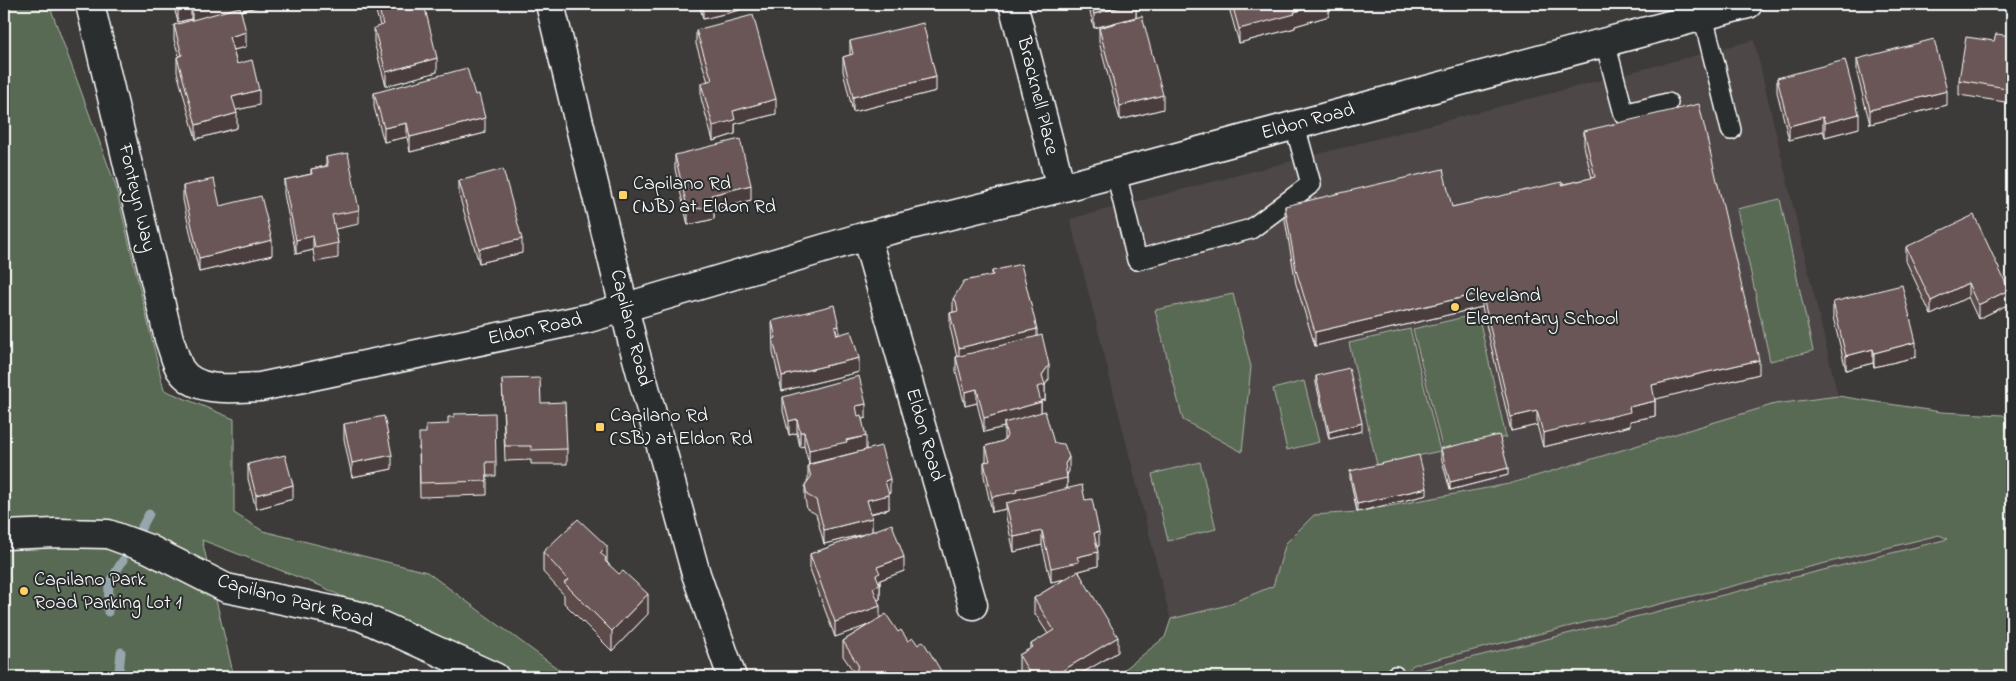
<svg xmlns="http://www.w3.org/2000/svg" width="2016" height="681" viewBox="0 0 2016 681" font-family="'Indie Flower',sans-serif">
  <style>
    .built { fill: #4e4746 }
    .green { fill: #596a53; stroke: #acb4a9 }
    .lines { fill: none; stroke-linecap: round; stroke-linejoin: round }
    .stream { stroke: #97a6ad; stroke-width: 9 }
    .lane-casing { stroke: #fff; stroke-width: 22 }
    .street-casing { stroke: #fff; stroke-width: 31 }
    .secondary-casing { stroke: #fff; stroke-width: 31 }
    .lane { stroke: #2a2d2e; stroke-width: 19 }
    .street { stroke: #2a2d2e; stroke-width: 28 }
    .secondary { stroke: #2a2d2e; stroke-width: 28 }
    .wall { fill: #5b4b4a; stroke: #fff }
    .shaded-wall { fill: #4a3d3c; stroke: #fff }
    .building { fill: #6a5756; stroke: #fff }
    .poi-dot { fill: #ffd166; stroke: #2a2d2e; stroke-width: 2 }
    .labels { text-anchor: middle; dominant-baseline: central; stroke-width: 4; stroke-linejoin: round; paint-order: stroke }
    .street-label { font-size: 20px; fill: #fff; stroke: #2a2d2e }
    .poi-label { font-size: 20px; fill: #fff; stroke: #2a2d2e; text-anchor: start }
  </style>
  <rect width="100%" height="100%" fill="#3d3a3a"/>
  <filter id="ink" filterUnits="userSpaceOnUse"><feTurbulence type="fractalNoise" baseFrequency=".02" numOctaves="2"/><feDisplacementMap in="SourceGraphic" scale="10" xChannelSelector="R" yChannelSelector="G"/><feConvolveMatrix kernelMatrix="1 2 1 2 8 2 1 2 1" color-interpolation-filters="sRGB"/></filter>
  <g filter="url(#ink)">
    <path class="built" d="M1754,40L1845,426L2012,428V677H1185L1070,219Z"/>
    <path class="green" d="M4,4H49L115,184L164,390L234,419V513L263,531L427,572L569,677H502L321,586L202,540L234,677H4Z
      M1780,199L1813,351L1770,361L1737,209Z
      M1233,294L1251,367L1242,452L1183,420L1155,310Z
      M1478,314L1506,437L1443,451L1413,329Z
      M1410,329L1440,451L1377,465L1349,343Z
      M1304,381L1319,442L1287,450L1273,389Z
      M1838,396L1941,412L2003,415L2012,422V677H1416L1414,672L1948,539L1939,535L1413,665L1402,677H1115L1165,637L1171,619L1224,606L1273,586L1286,543L1314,515L1357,512L1509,484L1775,404Z
      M1200,462L1216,529L1168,541L1152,474Z"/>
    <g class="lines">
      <path class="stream" d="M139,532L149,514
        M108,612L109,583L123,560
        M116,677L119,671L121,652"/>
      <g class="lane-casing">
        <path id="lane" d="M1703,16L1731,130
          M1605,42L1624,114L1668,103
          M1116,173L1137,260L1251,229L1311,184L1295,126
          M1395,676V677"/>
      </g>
      <g class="street-casing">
        <path id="street" d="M90,4L169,339C173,349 175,360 180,369C196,394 234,388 260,387L589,318L866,236L1061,188L1748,4
          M1013,4L1061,188
          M866,236L973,605
          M4,535L56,533L108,534L149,549L226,588L360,616L495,677"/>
      </g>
      <g class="secondary-casing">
        <path id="secondary" d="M550,4L633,344L696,574L732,677"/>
      </g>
      <use href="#lane" class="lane"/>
      <use href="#street" class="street"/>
      <use href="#secondary" class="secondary"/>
    </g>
    <path class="wall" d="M173,4H260V6L241,11L246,47L233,50L237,64L259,105L236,110L237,128L196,139L177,72V57L179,56L174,40V25L191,21V19L178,22Z
      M374,4H424L437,72L386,86L374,42V28L380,26Z
      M699,4H740V10L703,19Z
      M1088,4H1136V17L1094,28Z
      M1228,4H1329V16L1295,26V28L1239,43Z
      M1099,28L1163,109L1120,120L1099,42Z
      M696,30L776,114L735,124V134L713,141L701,98V83L708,82L696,44Z
      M2012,36V103L1959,95V80Z
      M850,41L936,91L853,112L843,71V57L850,55Z
      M1857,59L1947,105L1870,124L1857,73Z
      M1777,78L1859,128L1825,137L1823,131L1789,140L1777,92Z
      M374,93L485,133L410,152L407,137L384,142L374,107Z
      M1584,131L1759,374L1655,399V416L1630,421V426L1543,447L1537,425L1511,431L1482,307L1315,346L1296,284L1285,220V206L1452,207L1592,178L1584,146Z
      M675,155L751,200L714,209V219L688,225L675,169Z
      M326,157L359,210V224L335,229L338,243V258L315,262L313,250L296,254L284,194V180L311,174V169L326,166Z
      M459,181L522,253L479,263L459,195Z
      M183,186L220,206L272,255L199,272L183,200Z
      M1906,247L2009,304L1978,319L1968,297L1931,315L1906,261Z
      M992,271L1037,336L1049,379L1045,385V400L1041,401V412L1054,443L1069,471L1067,475V489L1085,500L1099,546H1097L1098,566L1079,571V572L1118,652L1075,677H1024L1019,670V655L1031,648V644L1048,634L1034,612V598L1065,579L1051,582L1042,545L1014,552L1006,517V509L992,512L984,476V462L986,461V446L1003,441L1004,440V427L984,432L977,403L965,406L956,371V357H957L950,327V313L953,312V299L992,275Z
      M1833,302L1916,357L1874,367L1873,363L1846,370L1833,317Z
      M772,321L839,334L859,372L782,391L773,353Z
      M1316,376L1362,431L1329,439L1316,383Z
      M502,379L541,403L567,449V464H531V460L505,461Z
      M783,397L866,418L862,419L866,450L890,493L888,494L889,509L871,514L872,532L904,571L880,580V599L877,600L880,618L908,641L941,677H855L856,675L843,656V641L870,624L835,637L810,569V554L869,533L824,544L816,514L807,509L805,499V485L808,480V465L809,464L804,446L800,447L797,433L789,435L783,411Z
      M344,424L392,469L352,477L344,439Z
      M419,447L496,462V476H487V495L420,497Z
      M1441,449L1508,475L1450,490L1441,457Z
      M248,464L293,499L256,509L248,479Z
      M1350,471L1427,495L1357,512L1350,478Z
      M543,552L607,562L648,614L612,651L564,603V595L543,572Z"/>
    <path class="shaded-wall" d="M191,4V19L178,22V8Z
      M212,4H260V6L192,23V9Z
      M708,4H740V10L703,19V5Z
      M1130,4H1136V17L1094,28V14Z
      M1322,4H1329V16L1295,26V28L1239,43V29L1294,12Z
      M246,32V47L229,51V37Z
      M437,58V72L386,86V72Z
      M936,77V91L853,112V97Z
      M259,90V105L232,111V97Z
      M1947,91V105L1870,124V110Z
      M1163,95V109L1120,120V106Z
      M776,99V114L735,124V134L713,141V126L733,111Z
      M237,113V128L196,139V125Z
      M1859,114V128L1825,137V123Z
      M1823,117V131L1789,140V126Z
      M485,118V133L410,152V137Z
      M407,123V137L384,142V128Z
      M751,185V200L714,209V219L688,225V211L711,195Z
      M313,236V250L296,254V240Z
      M522,239V253L479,263V249Z
      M272,240V255L199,272V258Z
      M1968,283V297L1931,315V301Z
      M2009,290V304L1978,319V305Z
      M1482,293V307L1315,346V332Z
      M839,326V340L835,327Z
      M1037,329V344L959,363V348Z
      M1916,342V357L1874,367V353Z
      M1873,349V363L1846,370V356Z
      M859,358V372L782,391V376Z
      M1759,360V374L1652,400V385Z
      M1049,365V379L1045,385V400L1037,401V387L1042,375Z
      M977,389V403L965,406V392Z
      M1655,401V416L1630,421V426L1543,447V433L1629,407Z
      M1041,402V416L1004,423V427L984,432V418Z
      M866,404V418L856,421V406Z
      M1537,411V425L1511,431V417Z
      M797,419V433L789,435V421Z
      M1362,423V431L1329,439V432Z
      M800,432H804V446L800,447Z
      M866,436V450L809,464V450Z
      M392,455V469L352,477V463Z
      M1069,457V471L1065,478H1067V492L1006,503V509L992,512V497L1016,489L1065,464Z
      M1508,468V475L1450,490V482Z
      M890,479V493L885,495V481Z
      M293,485V499L256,509V495Z
      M1427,488V495L1357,512V504Z
      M889,495V509L867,514V500Z
      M872,518V532L824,544V530Z
      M1042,531V545L1014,552V537Z
      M1099,532V546L1094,547V533Z
      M607,546V566L600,553Z
      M1098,552V566L1079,571V576L1051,582V568L1077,557Z
      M904,557V571L880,580V599L873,602V588L877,567Z
      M648,594V614L612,651V631Z
      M880,606V621L835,637V622Z
      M1118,637V652L1075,677H1052Z
      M941,671V677H931Z"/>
    <path class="building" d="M177,4H212L192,9L191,4L178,8Z
      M378,4H424L437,58L386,72L374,28L383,25Z
      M1091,4H1130L1094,14Z
      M1232,4H1322L1294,12L1295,14L1239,29Z
      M240,7L246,32L229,37L237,64L252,60L259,90L232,97L237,113L196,125L177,57L182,55L174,25Z
      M753,15L776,99L733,111L735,120L713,126L701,83L712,80L696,30Z
      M1142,16L1163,95L1120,106L1099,28Z
      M923,23L936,77L853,97L843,57L853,54L850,41Z
      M1996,34L2012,36V89L1959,80L1966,37L1994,41Z
      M1934,39L1947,91L1870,110L1857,59Z
      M1845,60L1859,114L1825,123L1823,117L1789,126L1777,78Z
      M467,68L475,95L479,94L485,118L410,137L407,123L384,128L374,93Z
      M1699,104L1759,360L1652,385L1655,401L1629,407L1630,412L1543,433L1537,411L1511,417L1482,293L1315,332L1296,270L1285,206L1443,169L1452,207L1562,182V185L1595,177L1584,131Z
      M740,139L751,185L711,195L714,205L688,211L675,155Z
      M348,153L359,210L332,215L338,243L315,248L313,236L296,240L284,180L312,174L311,169L328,166L326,157Z
      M503,169L522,239L479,249L459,181Z
      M214,179L220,206L261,196L272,240L199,258L183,186Z
      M1974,215L2009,290L1978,305L1968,283L1931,301L1906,247Z
      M1021,264L1037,329L959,348L950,313L958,311L956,301L953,299L964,281L993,275L992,271Z
      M1902,285L1916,342L1874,353L1873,349L1846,356L1833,302Z
      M834,305L839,326L835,327L837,335L851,331L859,358L782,376L773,339L776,338L772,321Z
      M1042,335L1049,365L1042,375L1045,385L1037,387L1041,402L984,418L977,389L965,392L956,357Z
      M1349,368L1362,423L1329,432L1316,376Z
      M859,376L866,404L856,406L858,416L861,415L866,436L846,440L847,442L809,450L804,432H800L797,419L789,421L783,397Z
      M540,378L541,403L565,402L567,449L531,450V446H505L502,379Z
      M1045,411L1054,443L1064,444L1069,457L1065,464L1067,478L1016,489L1017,492L992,497L984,462L990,461L986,446L1003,441L1007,436L1004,423Z
      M495,413L496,462H486L487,481L420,483L419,433H426V425L448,424V417H454V414Z
      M384,416L392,455L352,463L344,424Z
      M1499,435L1508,468L1450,482L1441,449Z
      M881,446L890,479L885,481L889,495L867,500L872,518L824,530L816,500L807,495L805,485L811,477L808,465Z
      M285,455L293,485L256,495L248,464Z
      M1419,455L1427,488L1357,504L1350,471Z
      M1082,485L1085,500L1092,499L1099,532L1094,533L1098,552L1077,557L1079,562L1051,568L1042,531L1014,537L1006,503Z
      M578,519L607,546L600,553L606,558L605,561L619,574L623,571L648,594L612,631L564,583L568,580L543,552Z
      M892,524L904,557L877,567L880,573L876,575L880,585L873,588L880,606L835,622L810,554Z
      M1078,571L1118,637L1052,677H1032L1019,655L1033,647L1031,644L1054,630L1034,598Z
      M886,614L898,632L901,630L908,641L913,638L918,645L923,641L941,671L931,677H856L855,676L858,665L843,641Z"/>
  </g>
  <g class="poi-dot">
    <rect x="618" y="190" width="10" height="10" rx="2.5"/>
    <circle cx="1455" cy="307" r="5"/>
    <rect x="595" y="422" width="10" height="10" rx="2.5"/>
    <circle cx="24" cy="591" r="5"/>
  </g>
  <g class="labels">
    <g class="street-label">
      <text transform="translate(1037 96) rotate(76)">Bracknell Place</text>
      <text transform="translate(1308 122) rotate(-15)">Eldon Road</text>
      <text transform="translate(136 198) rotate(77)">Fonteyn Way</text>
      <text transform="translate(630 328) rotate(76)">Capilano Road</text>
      <text transform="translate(535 330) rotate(-12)">Eldon Road</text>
      <text transform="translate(924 435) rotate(74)">Eldon Road</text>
      <text transform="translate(295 602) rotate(15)">Capilano Park Road</text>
    </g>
    <g class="poi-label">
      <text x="633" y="184">Capilano Rd<tspan x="633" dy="23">(NB) at Eldon Rd</tspan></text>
      <text x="1465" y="296">Cleveland<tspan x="1465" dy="23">Elementary School</tspan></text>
      <text x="610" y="416">Capilano Rd<tspan x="610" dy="23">(SB) at Eldon Rd</tspan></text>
      <text x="34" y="580">Capilano Park<tspan x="34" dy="23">Road Parking Lot 1</tspan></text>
    </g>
  </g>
  <rect width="2016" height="681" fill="none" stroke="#2a2d2e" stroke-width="20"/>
  <rect x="10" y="10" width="1996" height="661" fill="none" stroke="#fff" stroke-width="2" filter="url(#ink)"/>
</svg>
